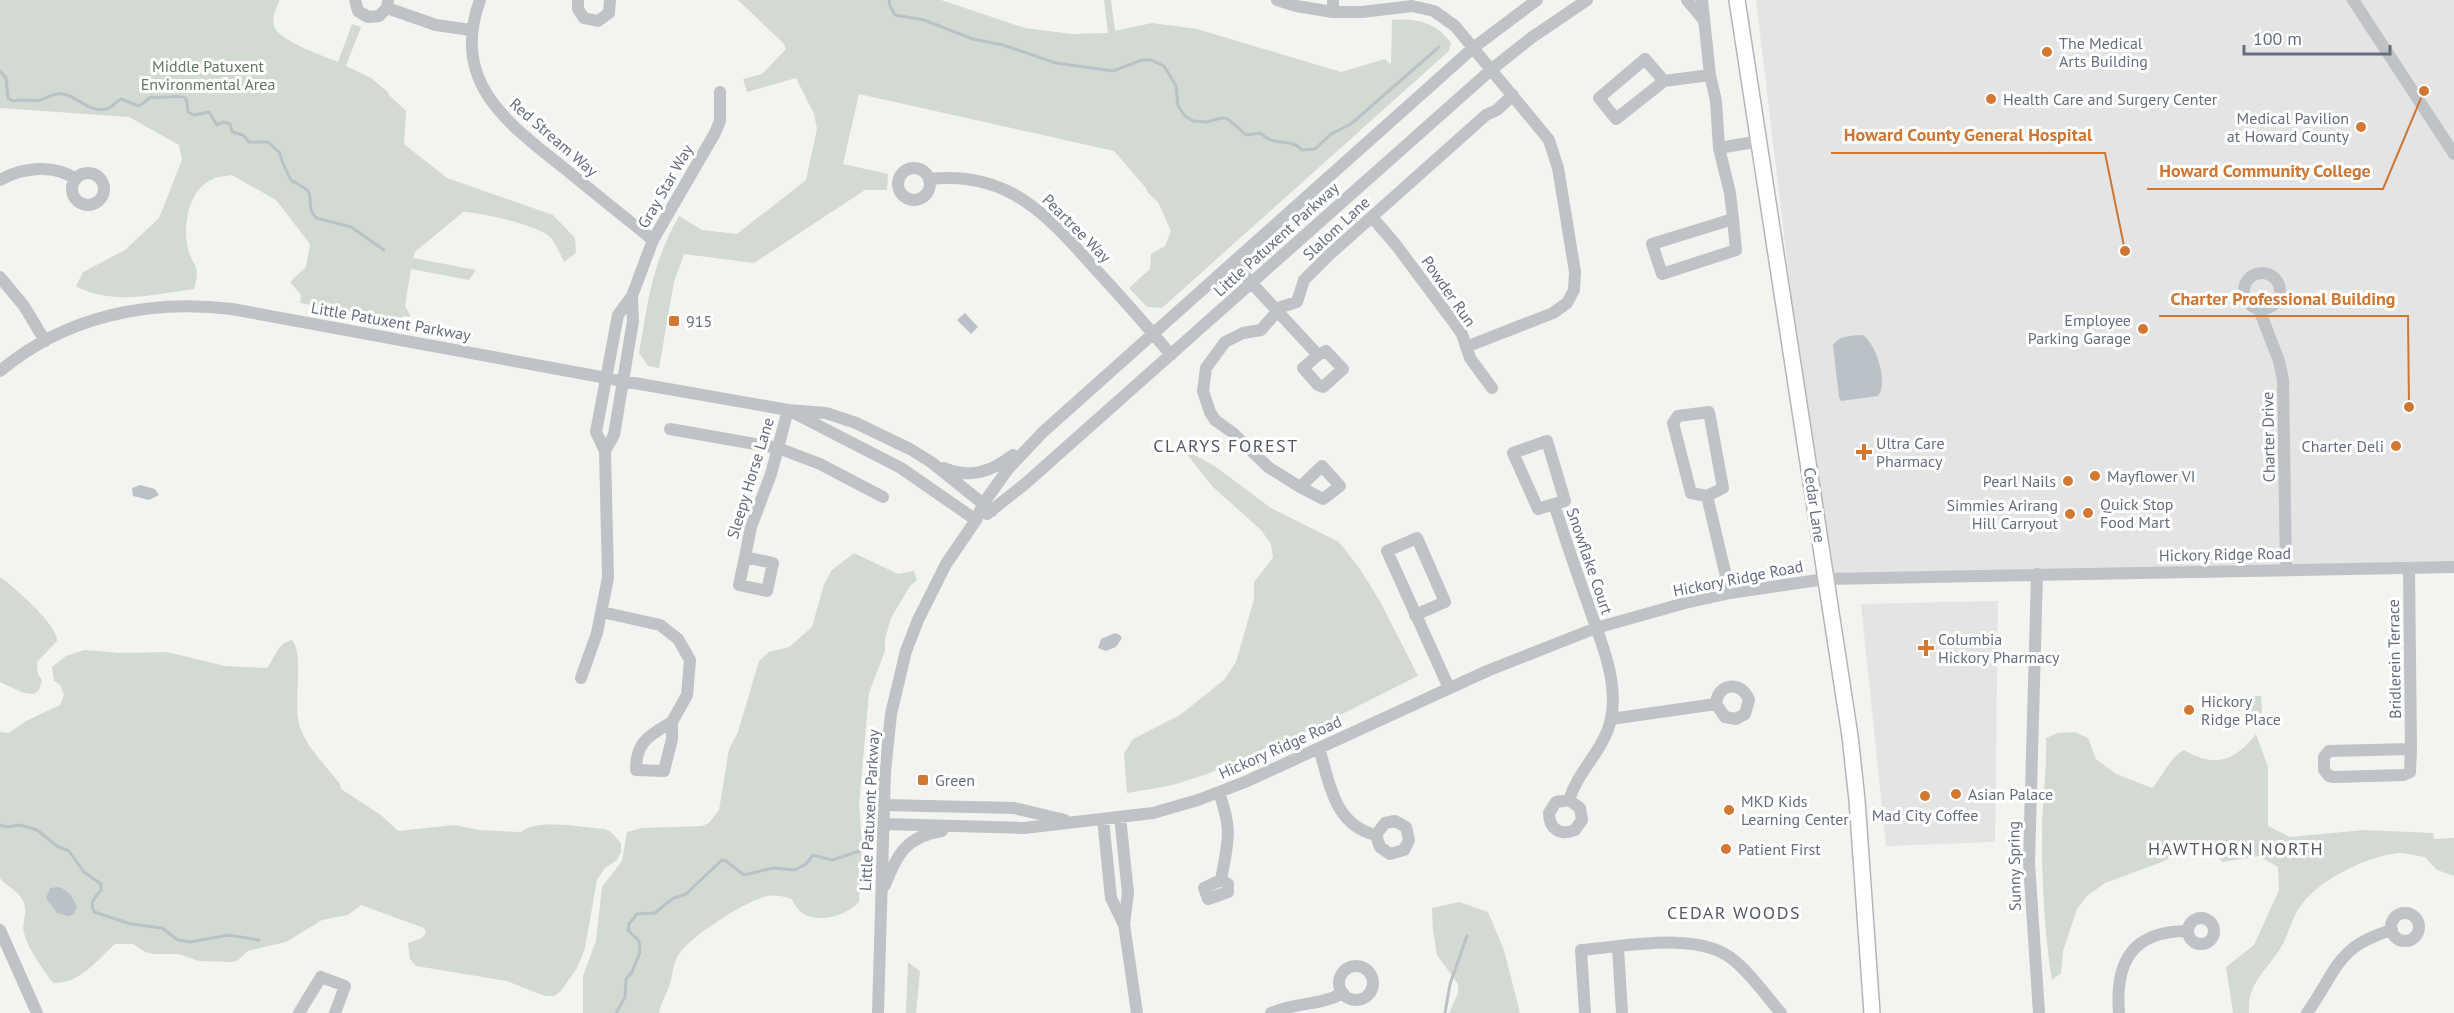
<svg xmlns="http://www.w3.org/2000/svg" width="2454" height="1013" viewBox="0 0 2454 1013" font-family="'PT Sans',sans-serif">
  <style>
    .built { fill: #e4e4e4 }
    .green { fill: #d3dad2 }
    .water { fill: #bac1c8 }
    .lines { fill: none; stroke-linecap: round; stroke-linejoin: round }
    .stream { stroke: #bac1c8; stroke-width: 3 }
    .major-casing { stroke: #b3b5b9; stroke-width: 18 }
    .minor { stroke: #bfc2c6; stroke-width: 12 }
    .major { stroke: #fff; stroke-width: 15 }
    .poi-dot { fill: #d47730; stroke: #fff; stroke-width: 2 }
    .labels { text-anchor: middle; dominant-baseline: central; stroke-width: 6; stroke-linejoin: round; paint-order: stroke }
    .poi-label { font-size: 16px; fill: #656e7f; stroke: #fff; text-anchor: start }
    .park-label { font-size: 16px; fill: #637763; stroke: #fff }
    .street-label { font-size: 16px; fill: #656e7f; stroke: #fff }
    .neighbourhood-label { font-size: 18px; letter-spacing: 1.5px; fill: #525965; stroke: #fff }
    .leader { fill: none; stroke: #ce7734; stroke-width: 2 }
    .callout-dot { fill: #ce7734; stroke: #fff; stroke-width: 2 }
    .callout-label { font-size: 18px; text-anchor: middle; font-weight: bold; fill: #ce7734; stroke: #fff; stroke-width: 6; stroke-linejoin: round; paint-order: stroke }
  </style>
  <rect width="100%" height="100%" fill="#f3f4f0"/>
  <path class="built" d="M1756,0H2454V567L1825,579Z
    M1998,601L1995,842L1886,846L1861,604Z"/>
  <path class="green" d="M0,0H280C276,8 271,19 275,28C281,41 323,56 338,62L352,24L361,27L346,66L371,78L388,92L389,95L406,111L404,144L447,178L553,215L575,238L576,253L564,262C560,254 556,243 550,237C540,226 477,211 463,212L415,252L413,258L476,270L469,280L411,269L405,306L411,317L403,316L402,321L300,303L301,295L290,282L306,267L310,244L276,200L232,175C226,176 219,176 213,179C189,189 184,221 187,245C191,266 202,263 194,289C156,294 111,306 76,286L83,272L125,250L159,218L182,160L179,145L129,117L0,108Z
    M738,0H941L1025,28L1072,34L1108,33L1104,0H1111L1115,31L1152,23L1197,29L1341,72L1385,59L1391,65L1392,20C1416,18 1436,22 1451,43L1449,51L1162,308L1147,307L1129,288L1150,269L1151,254L1165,246L1171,231L1158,202L1148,193L1146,188L1114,151L859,94L843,164L888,174L887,190H865L754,263L684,254L674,282L659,368L648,366L639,353C648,301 652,263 679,216L702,230L737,234L806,180L817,129L814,114L796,78L747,92L743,79L762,74L786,49L784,44Z
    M1182,448L1216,467L1271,508L1339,542L1360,569L1381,603L1418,676C1340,714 1261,759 1176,784C1160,788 1143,790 1127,793L1124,754L1133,739L1180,715L1224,680L1236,662L1254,599V582L1273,558L1271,544L1261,530L1212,486Z
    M854,553L898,574L914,571L917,580L910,586L891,618L885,639V651L869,693L859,804L862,843L859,902C842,920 802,928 792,899C782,896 774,894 764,897C743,903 698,932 683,949C672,960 674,974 669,987C665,997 661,1002 659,1013H583V976L596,941L602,887L622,861L627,832L642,828L702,826L709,823L719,810L729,749L738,732L759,661L769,652L789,647L812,627L824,584L832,570Z
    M0,577C13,586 58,625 57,641L37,662L38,674L42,680L39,690L34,694L24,693L0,682Z
    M292,640C305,655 292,707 300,727C308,749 326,766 340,784L341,789L381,815L398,831L454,825L479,830L521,832C539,818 582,828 605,829L611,832L621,843V852L617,860L605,868L597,880L585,948L577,968L561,991L554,996H545L507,981L416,966L410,959L408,943L422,938L426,932L424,928L361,905L348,915L322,920L286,942L248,951L237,961L231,962L199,961L179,954H155L145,952L133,944H115C97,960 81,983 54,983L50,979C41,966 28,949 24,933C21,922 29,912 23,901C19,891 7,887 0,878V732L9,733L26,721L60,705L64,695L60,685L54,681L52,667L66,656L84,650L121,653L167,652L225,666L267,668C275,658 277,643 292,640Z
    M2247,696H2261L2262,713H2247Z
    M2075,732L2088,738L2096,759L2116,774L2152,788C2164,775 2169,758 2184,750C2215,768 2234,762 2256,734L2268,767V826L2290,837L2364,830L2433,833L2434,839L2454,838V876L2437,870L2425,857C2417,856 2407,853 2398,853C2365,857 2318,880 2300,907C2291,920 2288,936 2280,949C2265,972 2247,984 2249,1013H2233L2226,967L2254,945L2279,890L2278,867L2259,856L2223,862L2213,853L2199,848L2186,849L2162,862L2105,883L2087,896L2077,909L2063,951L2061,973L2052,980C2044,932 2042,880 2042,831C2042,800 2047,770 2046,738L2058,733Z
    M1459,902L1488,912L1504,950L1520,1013H1449L1458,993V984L1437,955L1433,931L1432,908Z
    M908,962L920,971L916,1013H906Z"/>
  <path class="water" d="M965,313L978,327L971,334L957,320Z
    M1863,335C1876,344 1889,383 1878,396L1841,401L1839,397L1833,345C1840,335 1851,336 1863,335Z
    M140,485L155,489L159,495L149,500L133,496L132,488Z
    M1115,633L1120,635L1122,638L1116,647L1106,651L1098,648L1101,639Z
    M59,887C69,891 73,897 77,907L73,915L68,916L57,913L46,898L50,888Z"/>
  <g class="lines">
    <path class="stream" d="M889,0L890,6L895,15L924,20L973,39L1003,45L1056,63L1113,71L1142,60H1151L1164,66L1176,86L1178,106L1185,116L1193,121L1207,122L1221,118L1228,119L1246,135L1260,133C1278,149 1288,136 1302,150L1315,149L1331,134L1351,124L1439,47
      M0,71L6,78L8,98L13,101C23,98 32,102 40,100C48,98 54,92 63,94C77,96 89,113 106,109C112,108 115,102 121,99L139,106L151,97C159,99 181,94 185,98C188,101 187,108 188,112L194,115L209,112L217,125L223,122L230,124L232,132L243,135L249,142H268L280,153C280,158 289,177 291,180C296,184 304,186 308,191C313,197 306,207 316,218L351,227L384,250
      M0,825L7,827L20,825L37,830L57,846L69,851L84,872L101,884V890C95,898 89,901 94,912L131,924L162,928L178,940L190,942L229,935L259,940
      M616,1013L625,997L626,979L632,972L640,952L639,941L628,930L629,924L637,914L655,913L672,899L686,894L722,860L726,861L744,875L773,868L795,870L806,864L813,855L832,860L860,851
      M1445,1013L1450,984L1467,936"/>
    <g class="major-casing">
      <path id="major" d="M1737,0L1850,736L1857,800L1872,1013"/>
    </g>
    <path class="minor" d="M355,0L358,11L368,17L379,16L387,8L388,1
      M480,0C450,82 507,123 564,168C593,192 623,216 653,240
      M578,0V9L584,18L598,21L609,13L610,0
      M1277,0L1296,6L1333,12H1362L1412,6L1434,11L1455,26L1549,140L1558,168L1575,272L1574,290L1567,303L1553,313L1466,347
      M1333,0V12
      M1687,0L1704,20
      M1702,0L1710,75L1716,101L1719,148L1730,193L1733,219L1652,244L1662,274L1736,250L1733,219
      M2353,0L2454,154
      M387,8L436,25L471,30
      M1664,81L1645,59L1599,98L1616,119L1664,81L1710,75
      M1719,148L1760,141
      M898 184a16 16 0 1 1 32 0a16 16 0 1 1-32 0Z
      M72 189a16 16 0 1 1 32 0a16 16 0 1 1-32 0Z
      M930,179C1010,170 1049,217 1098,272C1123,299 1147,326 1171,355
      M0,180C23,167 54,164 76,179
      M1372,217L1396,245L1455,324L1462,334L1470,358L1492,388
      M1233,263L1318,355L1303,368L1318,385L1323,387L1343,369L1326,351L1318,355
      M2244 291a18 18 0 1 1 36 0a18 18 0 1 1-36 0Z
      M0,277L24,306L45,341
      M2259,309L2279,361L2283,380L2286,569
      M0,371C66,316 148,299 232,309L623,381L788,410L826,413L856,423L910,449L931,462L992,511
      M792,412L901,468L976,520
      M670,429L778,448L820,464L883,497
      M605,451L614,435L633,321L632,296
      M944,468C970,479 991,472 1013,455
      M1300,487L1323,499L1340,486L1322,466L1300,487L1268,467L1233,433L1215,420L1210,412L1203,391L1206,368L1225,342L1243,333L1261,330L1281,307L1297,302L1304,280L1329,255L1486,115L1497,110L1513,95
      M1707,496L1691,493L1673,423L1678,416L1709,412L1723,488L1707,496L1730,593
      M1554,504L1538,509L1513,453L1547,441L1565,501L1554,504C1565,538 1576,571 1588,604C1600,640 1619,680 1611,719C1604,751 1578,770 1569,800L1580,808L1582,820L1575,830C1560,836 1549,829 1549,813L1556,802L1569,800
      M987,514L1026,483L1492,69L1531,38L1587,0
      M745,557L739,585L767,591L773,563L745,557L751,527L771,474L788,410
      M2409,568L2411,749L2410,772L2404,775L2334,777L2329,776L2324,770V757L2329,751L2411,749
      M2037,574L2029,863L2039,1013
      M602,612L660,625L678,639L690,660L687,695L672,722V739L664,771L636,770C636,741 649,736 672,722
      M1415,615L1445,602L1417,538L1387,551L1449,688
      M581,678L597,633L608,578L605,451L596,432L618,315L632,296L653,240L715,133L720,121V92
      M1611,719L1716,704L1725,717L1736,719L1745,714L1749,700C1742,680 1717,683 1716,704
      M1319,748C1330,784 1334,825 1376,835L1385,823L1395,821L1406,827L1409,840L1404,850L1390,854L1380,847L1376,835
      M1219,793C1233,831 1228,841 1221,880L1204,888L1208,899L1228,892V884L1221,880
      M884,805L1014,808L1065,820
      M1120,817L1128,893L1124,924L1137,1013
      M1103,819L1111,898L1123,923
      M884,824L1024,828L1153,813L1198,800L1245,782L1487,671L1596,628L1685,603L1730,593L1825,579L2454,567
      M885,885C897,854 907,836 942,831
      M2391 927a14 14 0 1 1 28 0a14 14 0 1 1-28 0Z
      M2188 931a13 13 0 1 1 26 0a13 13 0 1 1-26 0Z
      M0,930L37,1013
      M1618,948L1622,1013
      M1339 983a17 17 0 1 1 34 0a17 17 0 1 1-34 0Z
      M299,1013L321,977L345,986L335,1013
      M878,1013L885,771L891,714L906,651L918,620L946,564L976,520L983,504L1008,469L1043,432L1473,48L1537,0
      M1271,1013C1295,1002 1320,1006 1343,993
      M1585,1013L1581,950C1623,947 1696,931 1731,958C1750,972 1765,995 1781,1013
      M2119,1013C2115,962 2132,931 2187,931
      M2307,1013C2338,970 2335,947 2392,930"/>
    <use href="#major" class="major"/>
  </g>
  <g class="poi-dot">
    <circle cx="2047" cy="52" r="6"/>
    <circle cx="1991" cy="99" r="6"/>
    <circle cx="2361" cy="127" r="6"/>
    <rect x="668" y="315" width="12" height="12" rx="3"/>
    <circle cx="2143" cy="329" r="6"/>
    <circle cx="2396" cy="446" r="6"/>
    <path d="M1861 443h6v6h6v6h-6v6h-6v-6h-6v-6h6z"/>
    <circle cx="2095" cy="476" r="6"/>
    <circle cx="2068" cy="481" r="6"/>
    <circle cx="2088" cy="513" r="6"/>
    <circle cx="2070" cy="514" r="6"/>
    <path d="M1923 639h6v6h6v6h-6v6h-6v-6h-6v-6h6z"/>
    <circle cx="2189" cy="710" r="6"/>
    <rect x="917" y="774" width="12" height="12" rx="3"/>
    <circle cx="1956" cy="794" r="6"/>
    <circle cx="1925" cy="796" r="6"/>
    <circle cx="1729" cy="810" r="6"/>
    <circle cx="1726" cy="849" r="6"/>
  </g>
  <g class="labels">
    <g class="poi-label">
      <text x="2059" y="43">The Medical<tspan x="2059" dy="18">Arts Building</tspan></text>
      <text x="2003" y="99">Health Care and Surgery Center</text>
      <text x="2349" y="118" text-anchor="end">Medical Pavilion<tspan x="2349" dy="18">at Howard County</tspan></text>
      <text x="2131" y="320" text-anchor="end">Employee<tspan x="2131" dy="18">Parking Garage</tspan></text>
      <text x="686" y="321">915</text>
      <text x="1876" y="443">Ultra Care<tspan x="1876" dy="18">Pharmacy</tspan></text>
      <text x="2384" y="446" text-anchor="end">Charter Deli</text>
      <text x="2107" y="476">Mayflower VI</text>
      <text x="2056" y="481" text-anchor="end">Pearl Nails</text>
      <text x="2100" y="504">Quick Stop<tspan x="2100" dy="18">Food Mart</tspan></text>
      <text x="2058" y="505" text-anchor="end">Simmies Arirang<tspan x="2058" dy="18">Hill Carryout</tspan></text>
      <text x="1938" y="639">Columbia<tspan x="1938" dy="18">Hickory Pharmacy</tspan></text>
      <text x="2201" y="701">Hickory<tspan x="2201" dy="18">Ridge Place</tspan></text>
      <text x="935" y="780">Green</text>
      <text x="1968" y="794">Asian Palace</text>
      <text x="1741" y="801">MKD Kids<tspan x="1741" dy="18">Learning Center</tspan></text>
      <text x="1925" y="815" text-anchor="middle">Mad City Coffee</text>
      <text x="1738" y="849">Patient First</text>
    </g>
    <g class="park-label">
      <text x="208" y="66">Middle Patuxent<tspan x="208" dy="18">Environmental Area</tspan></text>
    </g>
    <g class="street-label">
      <text transform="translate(554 137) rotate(41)">Red Stream Way</text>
      <text transform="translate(665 186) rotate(-60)">Gray Star Way</text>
      <text transform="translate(1077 228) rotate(45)">Peartree Way</text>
      <text transform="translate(1336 228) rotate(-43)">Slalom Lane</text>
      <text transform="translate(1276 239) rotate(-42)">Little Patuxent Parkway</text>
      <text transform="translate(1449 291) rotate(55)">Powder Run</text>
      <text transform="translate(391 321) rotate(10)">Little Patuxent Parkway</text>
      <text transform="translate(2268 437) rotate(-91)">Charter Drive</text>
      <text transform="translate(750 478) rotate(-73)">Sleepy Horse Lane</text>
      <text transform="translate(1815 505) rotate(82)">Cedar Lane</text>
      <text transform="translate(2225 554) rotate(-1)">Hickory Ridge Road</text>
      <text transform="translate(1590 561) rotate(71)">Snowflake Court</text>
      <text transform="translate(1738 578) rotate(-11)">Hickory Ridge Road</text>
      <text transform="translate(2394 659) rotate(-91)">Bridlerein Terrace</text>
      <text transform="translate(1280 747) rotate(-24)">Hickory Ridge Road</text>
      <text transform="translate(869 810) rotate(-87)">Little Patuxent Parkway</text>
      <text transform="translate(2014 866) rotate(-91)">Sunny Spring</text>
    </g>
    <g class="neighbourhood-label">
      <text x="1226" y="445">CLARYS FOREST</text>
      <text x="2236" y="848">HAWTHORN NORTH</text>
      <text x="1734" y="912">CEDAR WOODS</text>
    </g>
  </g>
  <path class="leader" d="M2125 251L2105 153H1831M2424 91L2383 189H2147M2409 407L2408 316H2159"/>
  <g class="callout-dot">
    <circle cx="2125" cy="251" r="6"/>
    <circle cx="2424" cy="91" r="6"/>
    <circle cx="2409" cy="407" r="6"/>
  </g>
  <g class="callout-label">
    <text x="1968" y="141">Howard County General Hospital</text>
    <text x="2265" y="177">Howard Community College</text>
    <text x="2283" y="305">Charter Professional Building</text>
  </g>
  <path d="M2244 45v9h146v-9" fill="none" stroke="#656e7f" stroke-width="3"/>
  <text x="2253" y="45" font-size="18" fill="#656e7f" stroke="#ffffff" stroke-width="4.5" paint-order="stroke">100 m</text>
</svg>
